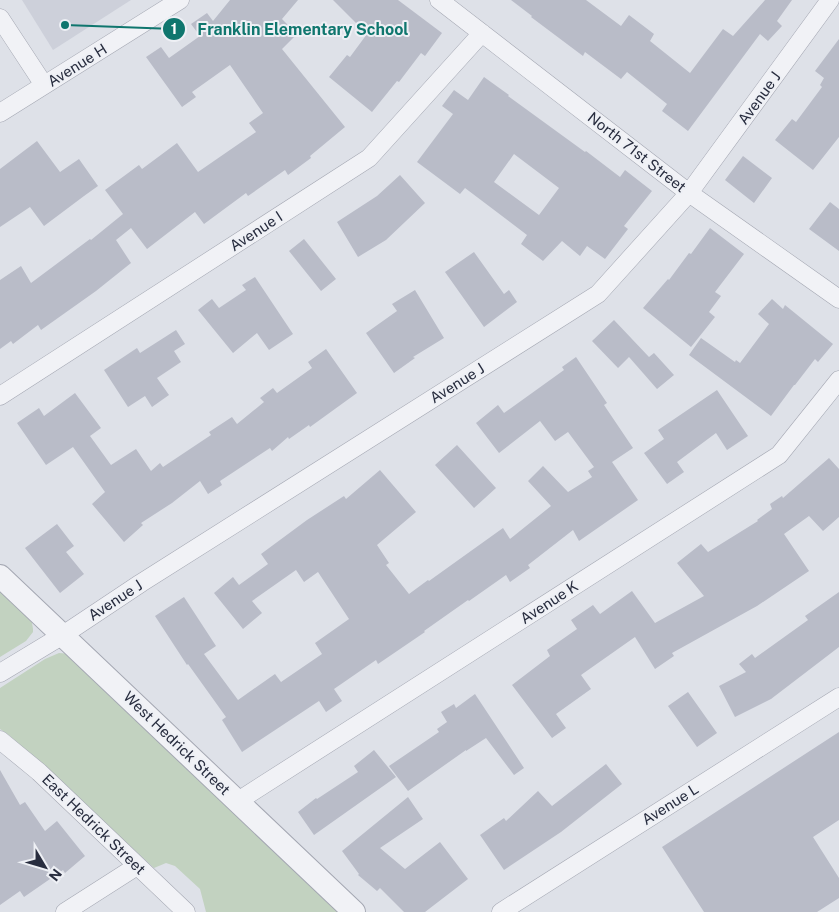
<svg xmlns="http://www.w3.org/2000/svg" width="839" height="912" viewBox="0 0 839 912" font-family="'Public Sans',sans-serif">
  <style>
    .built { fill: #cdd0da }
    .green { fill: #c2d2c0 }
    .building { fill: #b9bcc8; fill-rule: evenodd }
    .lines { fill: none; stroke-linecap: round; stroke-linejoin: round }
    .minor-casing { stroke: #a4a7b2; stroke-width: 19 }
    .tertiary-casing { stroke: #a4a7b2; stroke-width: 24 }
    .minor { stroke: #f1f2f6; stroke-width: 18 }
    .tertiary { stroke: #f1f2f6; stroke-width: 22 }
    .labels { text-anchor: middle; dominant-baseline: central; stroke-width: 4; stroke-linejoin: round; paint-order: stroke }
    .street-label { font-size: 15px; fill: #282d3f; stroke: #eef0f5 }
    .leader { fill: none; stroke: #0f766e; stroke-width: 2 }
    .callout-dot { fill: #0f766e; stroke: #eef0f5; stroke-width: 2 }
    .mark-label { font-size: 15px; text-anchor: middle; font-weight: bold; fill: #fff }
    .callout-label { font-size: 16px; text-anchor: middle; font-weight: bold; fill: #0f766e; stroke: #eef0f5; stroke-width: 4; stroke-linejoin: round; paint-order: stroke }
  </style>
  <rect width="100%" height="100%" fill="#dee1e8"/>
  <path class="built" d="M22,0H131L53,50Z"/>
  <path class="green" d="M0,587L31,617L33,629V632L26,641L0,657Z
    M59,653L72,654L343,912H206L200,889L175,866L166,863L154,868L10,736L0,729V688L45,659Z"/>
  <path class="building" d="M230,0H298L282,19L297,34L282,49L345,127L310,156L311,158L288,175L285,170L248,196L246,193L204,224L195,212L147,249L131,228L116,240L131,263L96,291L41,330L38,325L13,344L11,341L0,349V280L21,266L31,283L90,239L91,240L123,214L105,190L139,165L142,169L177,143L198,172L256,132L249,123L263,113L230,65L192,92L196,97L182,107L146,57L161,47L169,58L200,36L191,24L207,13L213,21Z
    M333,0H398L442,33L425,56L421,53L399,82L397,81L372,112L329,77L347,55L350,57L367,34Z
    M511,0H586L621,26L629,15L654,34L650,41L690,73L723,29L733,36L765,0H792L777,21L782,26L768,41L760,34L688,131L662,111L667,104L627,72L621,79L585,52L583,56L531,17L532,16Z
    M839,39V137L813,170L775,140L792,119L796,122L822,87L820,85L824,78L815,71Z
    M484,77L509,95L508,96L585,152L586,151L620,177L625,170L652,191L624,226L628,229L605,259L587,246L580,256L562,241L543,261L521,244L527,235L465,188L460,194L417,162L453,114L442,106L454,90L468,100ZM514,154L559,188L539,215L494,182Z
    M37,141L60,172L79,159L98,186L84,196L44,226L30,207L0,227V169Z
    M743,156L772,178L754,203L725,180Z
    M400,175L425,203L386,240L358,257L337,222L377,196Z
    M830,202L839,209V251L809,229Z
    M710,228L744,254L715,292L721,296L709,312L715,317L691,347L643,308L668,279L669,280L689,253L691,254Z
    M304,239L336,279L321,291L289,251Z
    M474,252L504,294L509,290L517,302L484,327L445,272Z
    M255,277L293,334L269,350L257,333L233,353L198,310L212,299L219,308L246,290L242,285Z
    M415,290L444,338L413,357L415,358L394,373L366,333L397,311L392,304Z
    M772,299L783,309L785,305L833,344L818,362L815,359L795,385H794L771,416L689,355L701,338L735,362L736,360L740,363L769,324L758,314Z
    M614,320L649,357L654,353L674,375L657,389L629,357L618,368L592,341Z
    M176,330L185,344L174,351L181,362L157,378L169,395L152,407L145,396L128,407L104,370L137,348L140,353Z
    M326,349L357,393L310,427L309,425L289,439L288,437L272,451L270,448L220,481L222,485L208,494L200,481L172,503L141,523L143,525L124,542L92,504L105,492L73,447L46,465L17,423L39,408L44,416L75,393L101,428L90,436L111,465L136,449L151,471L160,463L163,467L211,435L209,432L232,417L237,424L264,402L260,398L273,388L277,393L312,368L308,362Z
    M576,357L607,403L604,405L633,448L612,462L638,500L579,541L573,530L528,565L530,568L510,582L506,575L469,601L468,600L424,631L425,632L378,664L376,660L334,689L342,701L326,712L319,701L242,752L222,720L226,717L188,664L187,665L155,616L184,597L216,646L204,654L238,700L275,674L281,682L322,654L315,643L349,619L318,572L304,582L296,570L252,601L262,613L243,629L214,593L233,577L239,585L268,564L261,554L307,520L344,496L346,499L380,470L416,512L377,545L389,563L386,565L409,594L428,580L429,581L503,528L510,539L551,506L528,481L543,466L568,492L592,477L588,471L594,467L568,432L555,441L540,421L499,453L476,423L498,405L504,413L564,370L562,367Z
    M717,390L748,436L727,450L716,433L677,462L684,472L667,484L644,453L664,439L658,430Z
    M457,445L496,488L474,508L435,465Z
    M829,458L839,469V517L823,531L809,516L784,534L809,571L757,606L672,653L674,656L655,669L635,637L581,675L591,689L556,714L566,728L552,738L512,685L550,656L547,650L577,629L571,620L593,605L600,614L632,591L655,623L704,596L677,563L701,544L708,552L758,521L757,520L772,509L770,504L782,496L783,498Z
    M57,524L74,546L66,552L84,574L60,593L25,548Z
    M839,592V647L771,699L735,717L719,686L746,672L739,664L752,654L755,658L808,620L805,616Z
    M688,692L717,733L697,747L668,706Z
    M475,694L524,768L514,775L486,738L466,751V750L408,791L389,766L439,732L437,729L447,722L441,712L454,704L456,708Z
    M839,732V820L813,837L839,878V898L817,912H704L662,847Z
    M374,750L396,777L314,835L298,812L316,798L317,799L358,772L354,766Z
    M606,764L622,784L561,832L504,870L480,835L504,818L506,821L538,791L552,806Z
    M0,770L20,805L25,802L45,831L57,821L85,856L65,873L63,870L24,897L20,891L0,905Z
    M408,797L423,819L380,848L405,869L440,842L468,879L425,912H404L380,888L377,891L358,875L359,874L342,851Z"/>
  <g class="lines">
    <g class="minor-casing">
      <path id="minor" d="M439,0L689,193L839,299
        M0,18L44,85
        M0,113L180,0
        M0,396L369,158L482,33
        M0,673L63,635L141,583L598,294L689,193L830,0
        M0,740L39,772L186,912
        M238,801L779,455L839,380
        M65,912L137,866
        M501,912L839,697"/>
    </g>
    <g class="tertiary-casing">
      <path id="tertiary" d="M0,576L354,912"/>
    </g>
    <use href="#minor" class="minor"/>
    <use href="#tertiary" class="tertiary"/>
  </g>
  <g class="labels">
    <g class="street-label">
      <text transform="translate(77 65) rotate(-32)">Avenue H</text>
      <text transform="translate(759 98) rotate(-54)">Avenue J</text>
      <text transform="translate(637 152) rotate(38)">North 71st Street</text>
      <text transform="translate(256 231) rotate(-33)">Avenue I</text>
      <text transform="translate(457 383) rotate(-32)">Avenue J</text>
      <text transform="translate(115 600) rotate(-33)">Avenue J</text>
      <text transform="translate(549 602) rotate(-33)">Avenue K</text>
      <text transform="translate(177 743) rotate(44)">West Hedrick Street</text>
      <text transform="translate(670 804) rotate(-32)">Avenue L</text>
      <text transform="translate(94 824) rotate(44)">East Hedrick Street</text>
    </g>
  </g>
  <path class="leader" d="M65 25L174 29"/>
  <g class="callout-dot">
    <circle cx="65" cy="25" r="5"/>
    <circle cx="174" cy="29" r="12"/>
  </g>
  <g class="mark-label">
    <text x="174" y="34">1</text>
  </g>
  <g class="callout-label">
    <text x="303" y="35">Franklin Elementary School</text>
  </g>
  <g transform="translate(45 867) rotate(128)" stroke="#eef0f5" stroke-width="4" paint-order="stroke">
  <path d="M0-4L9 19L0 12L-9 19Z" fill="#282d3f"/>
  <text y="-8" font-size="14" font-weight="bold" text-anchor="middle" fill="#282d3f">N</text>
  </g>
</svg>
